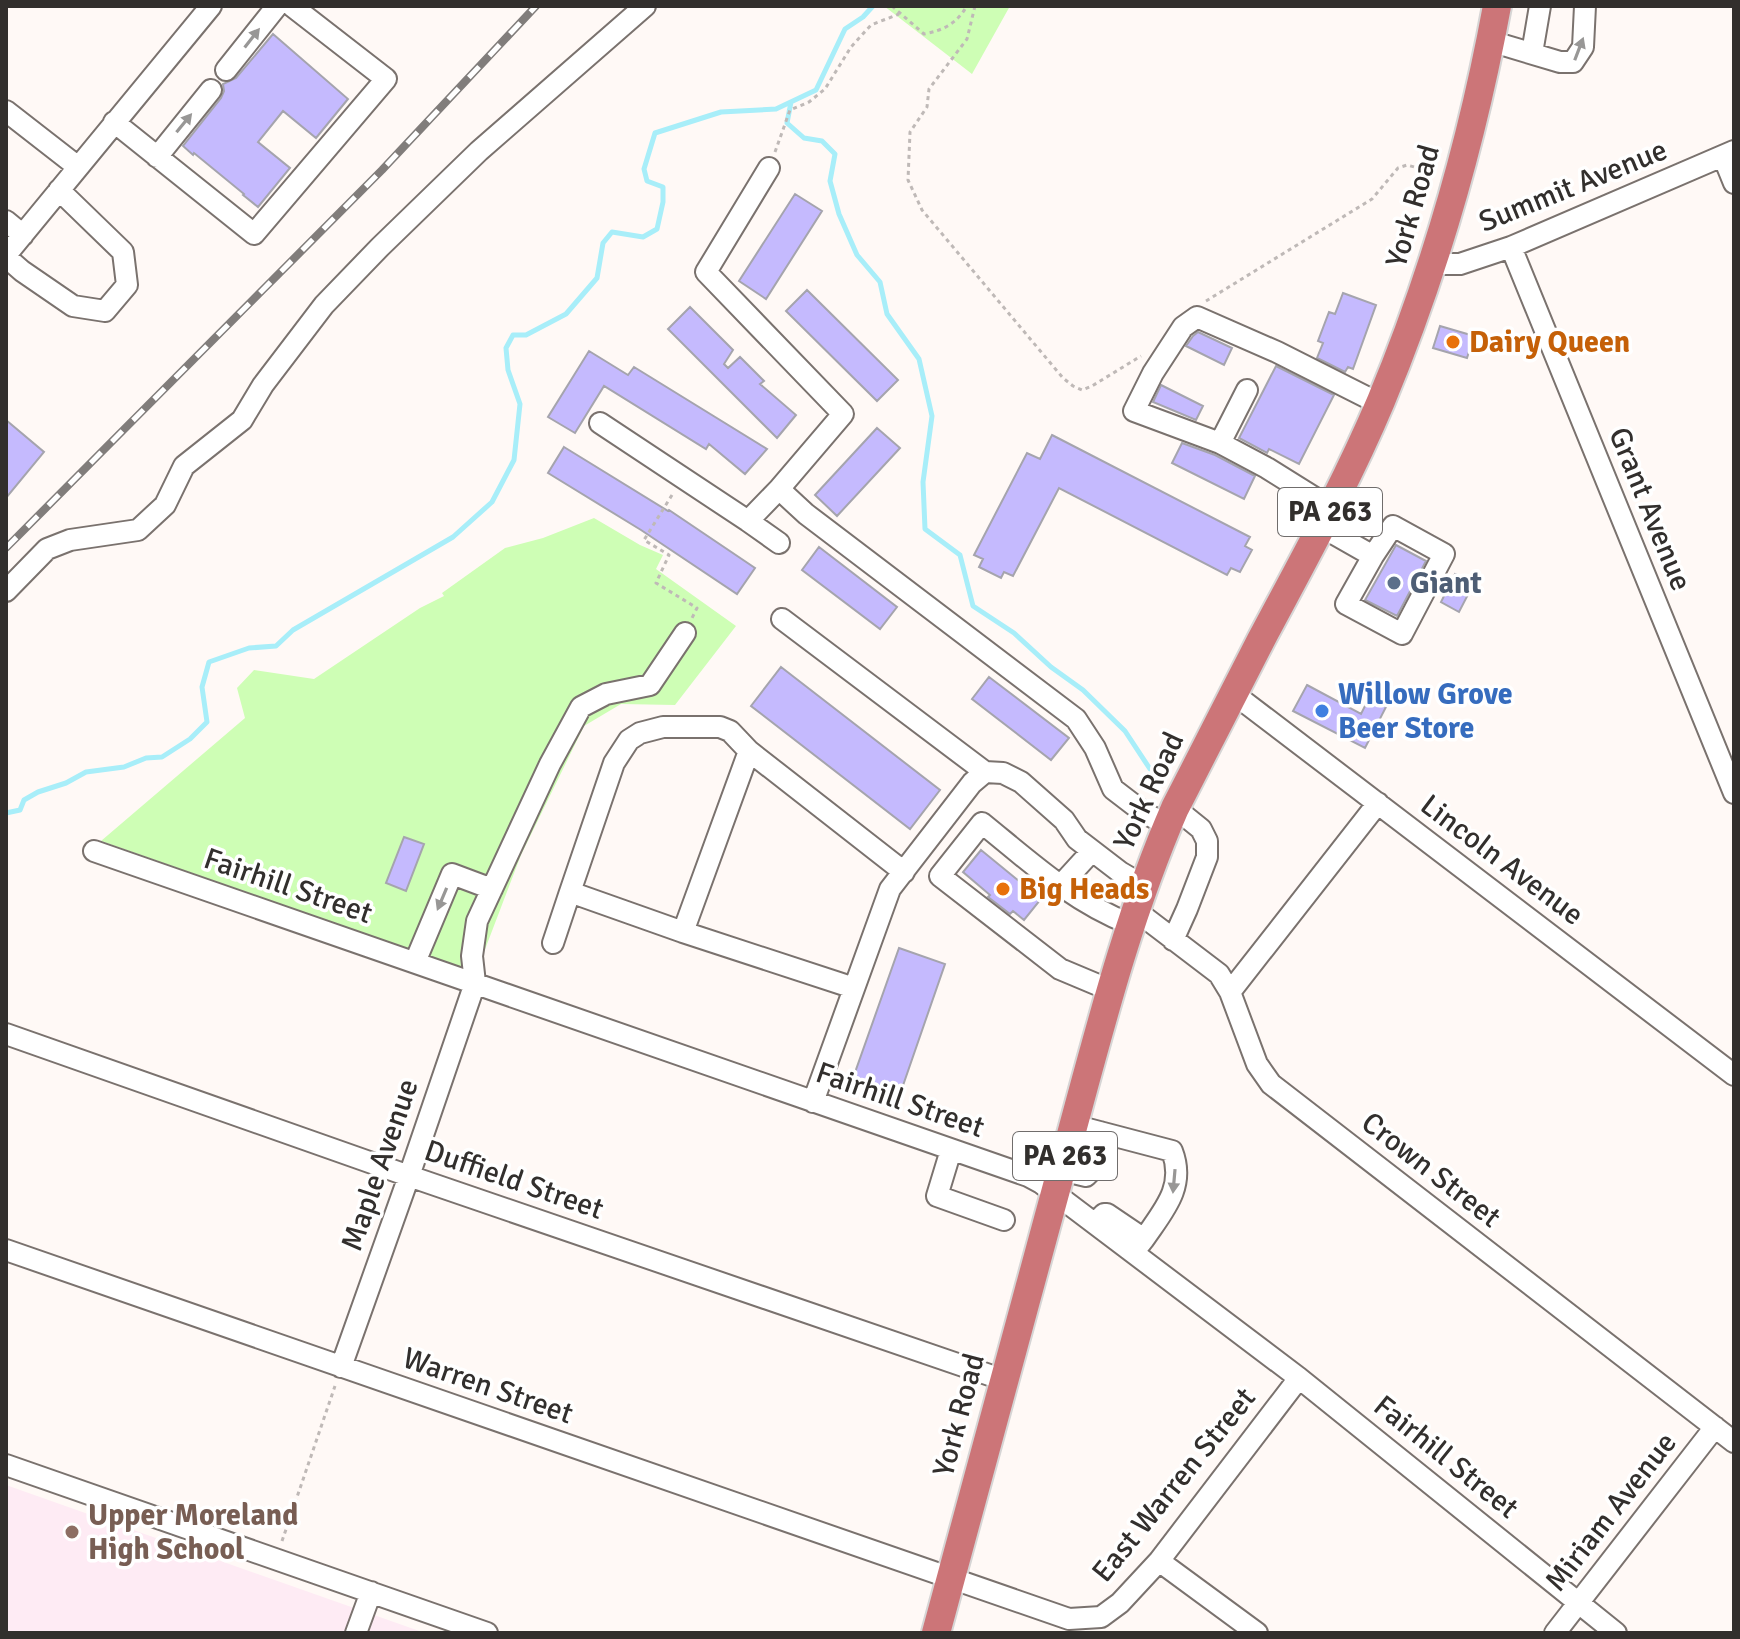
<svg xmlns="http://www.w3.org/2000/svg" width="1740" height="1639" viewBox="0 0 1740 1639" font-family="Signika,sans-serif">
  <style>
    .education { fill: #feebf4 }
    .green { fill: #cefeb5 }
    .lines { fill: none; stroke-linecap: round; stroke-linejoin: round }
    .stream { stroke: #a8eef9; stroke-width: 5 }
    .building { fill: #c5bafe; stroke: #a5a4ad; stroke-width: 2 }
    .minor-casing { stroke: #7a726e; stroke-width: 24 }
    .highway-casing { stroke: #d6d5d5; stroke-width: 32 }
    .path { stroke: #bfb9b7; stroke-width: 3; stroke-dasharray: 4 4; stroke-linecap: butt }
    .minor { stroke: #fff; stroke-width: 20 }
    .highway { stroke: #cc7578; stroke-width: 28 }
    .rail-casing { stroke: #817d7b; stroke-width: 8 }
    .rail { stroke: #fff; stroke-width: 5; stroke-dasharray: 15; stroke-linecap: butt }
    .oneway { fill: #989796 }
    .food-dot { fill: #e8710a; stroke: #fff; stroke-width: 3 }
    .service-dot { fill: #5c6f8a; stroke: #fff; stroke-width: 3 }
    .shop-dot { fill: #3f7fe0; stroke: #fff; stroke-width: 3 }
    .education-dot { fill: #8d6e63; stroke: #fff; stroke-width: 3 }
    .labels { text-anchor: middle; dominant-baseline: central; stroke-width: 7; stroke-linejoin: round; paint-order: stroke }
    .shield { fill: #fff; stroke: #706d6c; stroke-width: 2 }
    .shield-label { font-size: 28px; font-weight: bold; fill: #322f2d }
    .street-label { font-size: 30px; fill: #322f2d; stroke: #fff }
    .food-label { font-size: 30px; font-weight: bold; fill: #c56008; stroke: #fff; text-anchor: start }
    .service-label { font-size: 30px; font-weight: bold; fill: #4e5e75; stroke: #fff; text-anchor: start }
    .shop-label { font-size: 30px; font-weight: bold; fill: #366cbe; stroke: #fff; text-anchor: start }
    .education-label { font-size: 30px; font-weight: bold; fill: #785e54; stroke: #fff; text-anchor: start }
  </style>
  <rect width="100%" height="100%" fill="#fff9f6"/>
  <path class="education" d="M6,1485L269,1578L425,1633H6Z"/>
  <path class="green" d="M884,6H1010L972,74Z
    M594,518L640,545L663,555L656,569L736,626L675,705L621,704L584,726L521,855L476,973L101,841L245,718L237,688L254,670L314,679L420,608L444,596L442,593L505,548L543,538Z"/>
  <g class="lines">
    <path class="stream" d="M791,102L787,123L804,138L822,141L835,154L830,181L839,214L857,255L880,282L887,314L919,359L932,416L923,482L925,529L960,555L973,606L1014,633L1051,667L1083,690L1125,731L1150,769
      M6,813L20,810L24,800L38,792L66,783L86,772L124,767L146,758L162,757L190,739L207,722L202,687L209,662L249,648L276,646L293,630L453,537L492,502L514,460L520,404L508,370L506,348L513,335H526L566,314L597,278L603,243L612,232L643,237L657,229L663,202V187L647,181L644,169L655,133L721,112L776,109L816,90L845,29L863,17L873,6"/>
  </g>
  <path class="building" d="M273,34L348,99L316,138L283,111L258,142L290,168L258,207L243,195L244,194L194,153L193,155L183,146L221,98L224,91L223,84L236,78Z
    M795,194L822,211L766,299L739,281Z
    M807,290L898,380L877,401L786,311Z
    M1343,293L1376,305L1353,369L1348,367L1345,372L1317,358L1323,343L1318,341L1329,312L1335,314Z
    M690,307L733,350L724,364L728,368L740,357L764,381L760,384L796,415L777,438L668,329Z
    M1440,326L1474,336L1467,358L1433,348Z
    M1198,332L1232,348L1224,365L1186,346L1193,336Z
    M589,351L628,375L634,367L767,449L745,474L709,444L706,449L604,386L575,433L548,417Z
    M1276,366L1334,395L1299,464L1269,449L1267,453L1239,438Z
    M1161,385L1203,406L1196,420L1153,402Z
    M6,420L44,452L6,498Z
    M877,428L900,448L837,516L815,495Z
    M1052,435L1250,537L1245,546L1252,550L1240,572L1231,568L1227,575L1059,488L1013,576L1004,572L1001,578L979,567L983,559L974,555L1027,453L1040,459Z
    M1182,443L1215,455L1255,476L1244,499L1172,463Z
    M564,447L668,511L669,510L755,568L737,594L641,530L548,473Z
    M1396,545L1426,561L1397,616L1365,600Z
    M819,547L897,607L880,629L802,570Z
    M1455,574L1474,583L1459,612L1441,602Z
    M781,667L940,790L910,829L751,706Z
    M989,677L1069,738L1051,760L972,699Z
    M1307,685L1361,714L1369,698L1386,707L1365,748L1293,711Z
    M404,837L424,844L406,891L386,883Z
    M981,850L1041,899L1024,920L1013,911L1010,914L988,897L990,895L963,872Z
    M899,948L945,964L899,1097L852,1081Z"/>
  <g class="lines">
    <g class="minor-casing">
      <path id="minor" d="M1490,41L1560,62H1573L1583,47L1585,6
        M1532,53L1540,6
        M226,70L277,6
        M6,111L78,167
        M114,122L254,234L386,79L292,6
        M1723,156L1734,183
        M157,157L211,90
        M769,168L706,272L843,414L779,489L806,514L1076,719L1095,748L1113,789L1143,812L1167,825
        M6,221L23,235
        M1511,247L1734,793
        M6,255L211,6
        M6,257L22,271L73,306L105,311L127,285L123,252L59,190
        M1433,264H1460L1511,247L1734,151
        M1247,390L1220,443L1267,468L1331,508
        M600,423L748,521L779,489
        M1220,443L1134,411L1153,373L1183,327L1197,317L1277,352L1380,404
        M748,521L779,543
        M1322,527L1373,556L1346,604L1402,634L1444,554L1393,526L1373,556
        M6,591L47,549L70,540L138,530L165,505L184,466L242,420L263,385L324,305L380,247L479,151L645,6
        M782,619L985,772L1003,773L1021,782L1064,820L1077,839L1120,872L1144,886
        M1234,694L1734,1075
        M94,851L1028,1176L1041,1183L1299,1378L1616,1633
        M1060,886L1092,851
        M570,892L614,763L629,740L640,733L663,727H720L730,731L749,751
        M1135,910L1219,974L1230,992L1257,1064L1271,1084L1734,1442
        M1173,940L1187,909L1207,857V841L1201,829L1175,808
        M553,943L570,892L683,932
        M415,962L452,874L492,889
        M854,988L683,932L749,751L904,872
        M1110,990L1060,969L940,876L982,823C1029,861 1073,902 1130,924
        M1230,992L1378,803
        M6,1034L409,1176L1004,1380
        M813,1102L890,889L972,783L985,772
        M1073,1125L1172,1151C1186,1187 1163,1211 1144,1239
        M951,1150L937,1196L1004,1220
        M1061,1170L1086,1176L1089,1173L1100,1132
        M1095,1223L1104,1214H1107L1144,1239L1136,1249
        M6,1250L1069,1619L1101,1617L1120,1603L1159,1561L1299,1378
        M341,1367L409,1176L475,983L472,956L477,921L550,764L581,707L606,694L650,685L685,633
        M6,1465L487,1633
        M1159,1561L1257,1633
        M356,1633L371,1592
        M1555,1633L1715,1427"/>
    </g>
    <g class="highway-casing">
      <path id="highway" d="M936,1633C977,1479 1019,1325 1061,1171C1095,1048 1124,925 1175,808C1204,752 1232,696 1261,640C1303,561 1346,484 1381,401C1434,274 1472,142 1497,6"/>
    </g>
    <path class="path" d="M892,6L924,34C944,30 956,24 967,6
      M975,6L967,39L929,89L927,107L910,132L908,180L922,210L1063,378L1073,386L1082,390L1092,386L1141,356
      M775,152L790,110L809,102L825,89L851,47L871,25L899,14
      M1206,301L1372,199L1398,168L1407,165L1433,172
      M672,495L644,540L669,555L656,583L697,608L692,618
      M282,1541L335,1386"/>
    <use href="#minor" class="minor"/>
    <use href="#highway" class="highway"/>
    <g class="rail-casing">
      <path id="rail" d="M6,548L382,170L536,6"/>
    </g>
    <use href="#rail" class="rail"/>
  </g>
  <defs><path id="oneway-solid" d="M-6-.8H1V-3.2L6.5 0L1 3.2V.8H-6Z" transform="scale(2)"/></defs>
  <g class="oneway">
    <use href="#oneway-solid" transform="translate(252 38) rotate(-52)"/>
    <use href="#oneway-solid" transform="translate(1579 49) rotate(-69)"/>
    <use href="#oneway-solid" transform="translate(184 123) rotate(-51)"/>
    <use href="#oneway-solid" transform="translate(442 899) rotate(113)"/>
    <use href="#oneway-solid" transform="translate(1174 1181) rotate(95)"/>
  </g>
  <g class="food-dot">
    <circle cx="1453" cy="342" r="8"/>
    <circle cx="1003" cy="889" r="8"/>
  </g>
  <circle class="service-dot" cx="1394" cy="583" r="8"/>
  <circle class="shop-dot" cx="1322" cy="711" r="8"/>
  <circle class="education-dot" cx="72" cy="1532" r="8"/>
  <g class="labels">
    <g class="shield">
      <rect x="1278" y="488" width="104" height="48" rx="6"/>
      <rect x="1013" y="1132" width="104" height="48" rx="6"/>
    </g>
    <g class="shield-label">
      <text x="1330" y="512">PA 263</text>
      <text x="1065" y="1156">PA 263</text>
    </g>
    <g class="street-label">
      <text transform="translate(1573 186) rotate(-22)">Summit Avenue</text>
      <text transform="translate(1413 206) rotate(-74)">York Road</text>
      <text transform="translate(1650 509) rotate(68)">Grant Avenue</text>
      <text transform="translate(1149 791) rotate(-65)">York Road</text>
      <text transform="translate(1502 860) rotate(37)">Lincoln Avenue</text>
      <text transform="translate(288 886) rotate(19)">Fairhill Street</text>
      <text transform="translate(900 1100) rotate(19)">Fairhill Street</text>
      <text transform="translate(380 1165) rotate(-71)">Maple Avenue</text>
      <text transform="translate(1431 1170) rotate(38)">Crown Street</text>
      <text transform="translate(514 1180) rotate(19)">Duffield Street</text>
      <text transform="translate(488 1386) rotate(19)">Warren Street</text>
      <text transform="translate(959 1415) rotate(-75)">York Road</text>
      <text transform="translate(1446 1457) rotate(39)">Fairhill Street</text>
      <text transform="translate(1174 1485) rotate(-51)">East Warren Street</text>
      <text transform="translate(1611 1512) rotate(-52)">Miriam Avenue</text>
    </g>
    <g class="food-label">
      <text x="1469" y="342">Dairy Queen</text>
      <text x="1019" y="889">Big Heads</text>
    </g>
    <g class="service-label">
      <text x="1410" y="583">Giant</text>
    </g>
    <g class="shop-label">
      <text x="1338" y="694">Willow Grove<tspan x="1338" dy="34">Beer Store</tspan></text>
    </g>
    <g class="education-label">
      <text x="88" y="1515">Upper Moreland<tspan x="88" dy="34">High School</tspan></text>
    </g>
  </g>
  <rect width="1740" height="1639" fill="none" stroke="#322f2d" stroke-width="16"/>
</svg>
